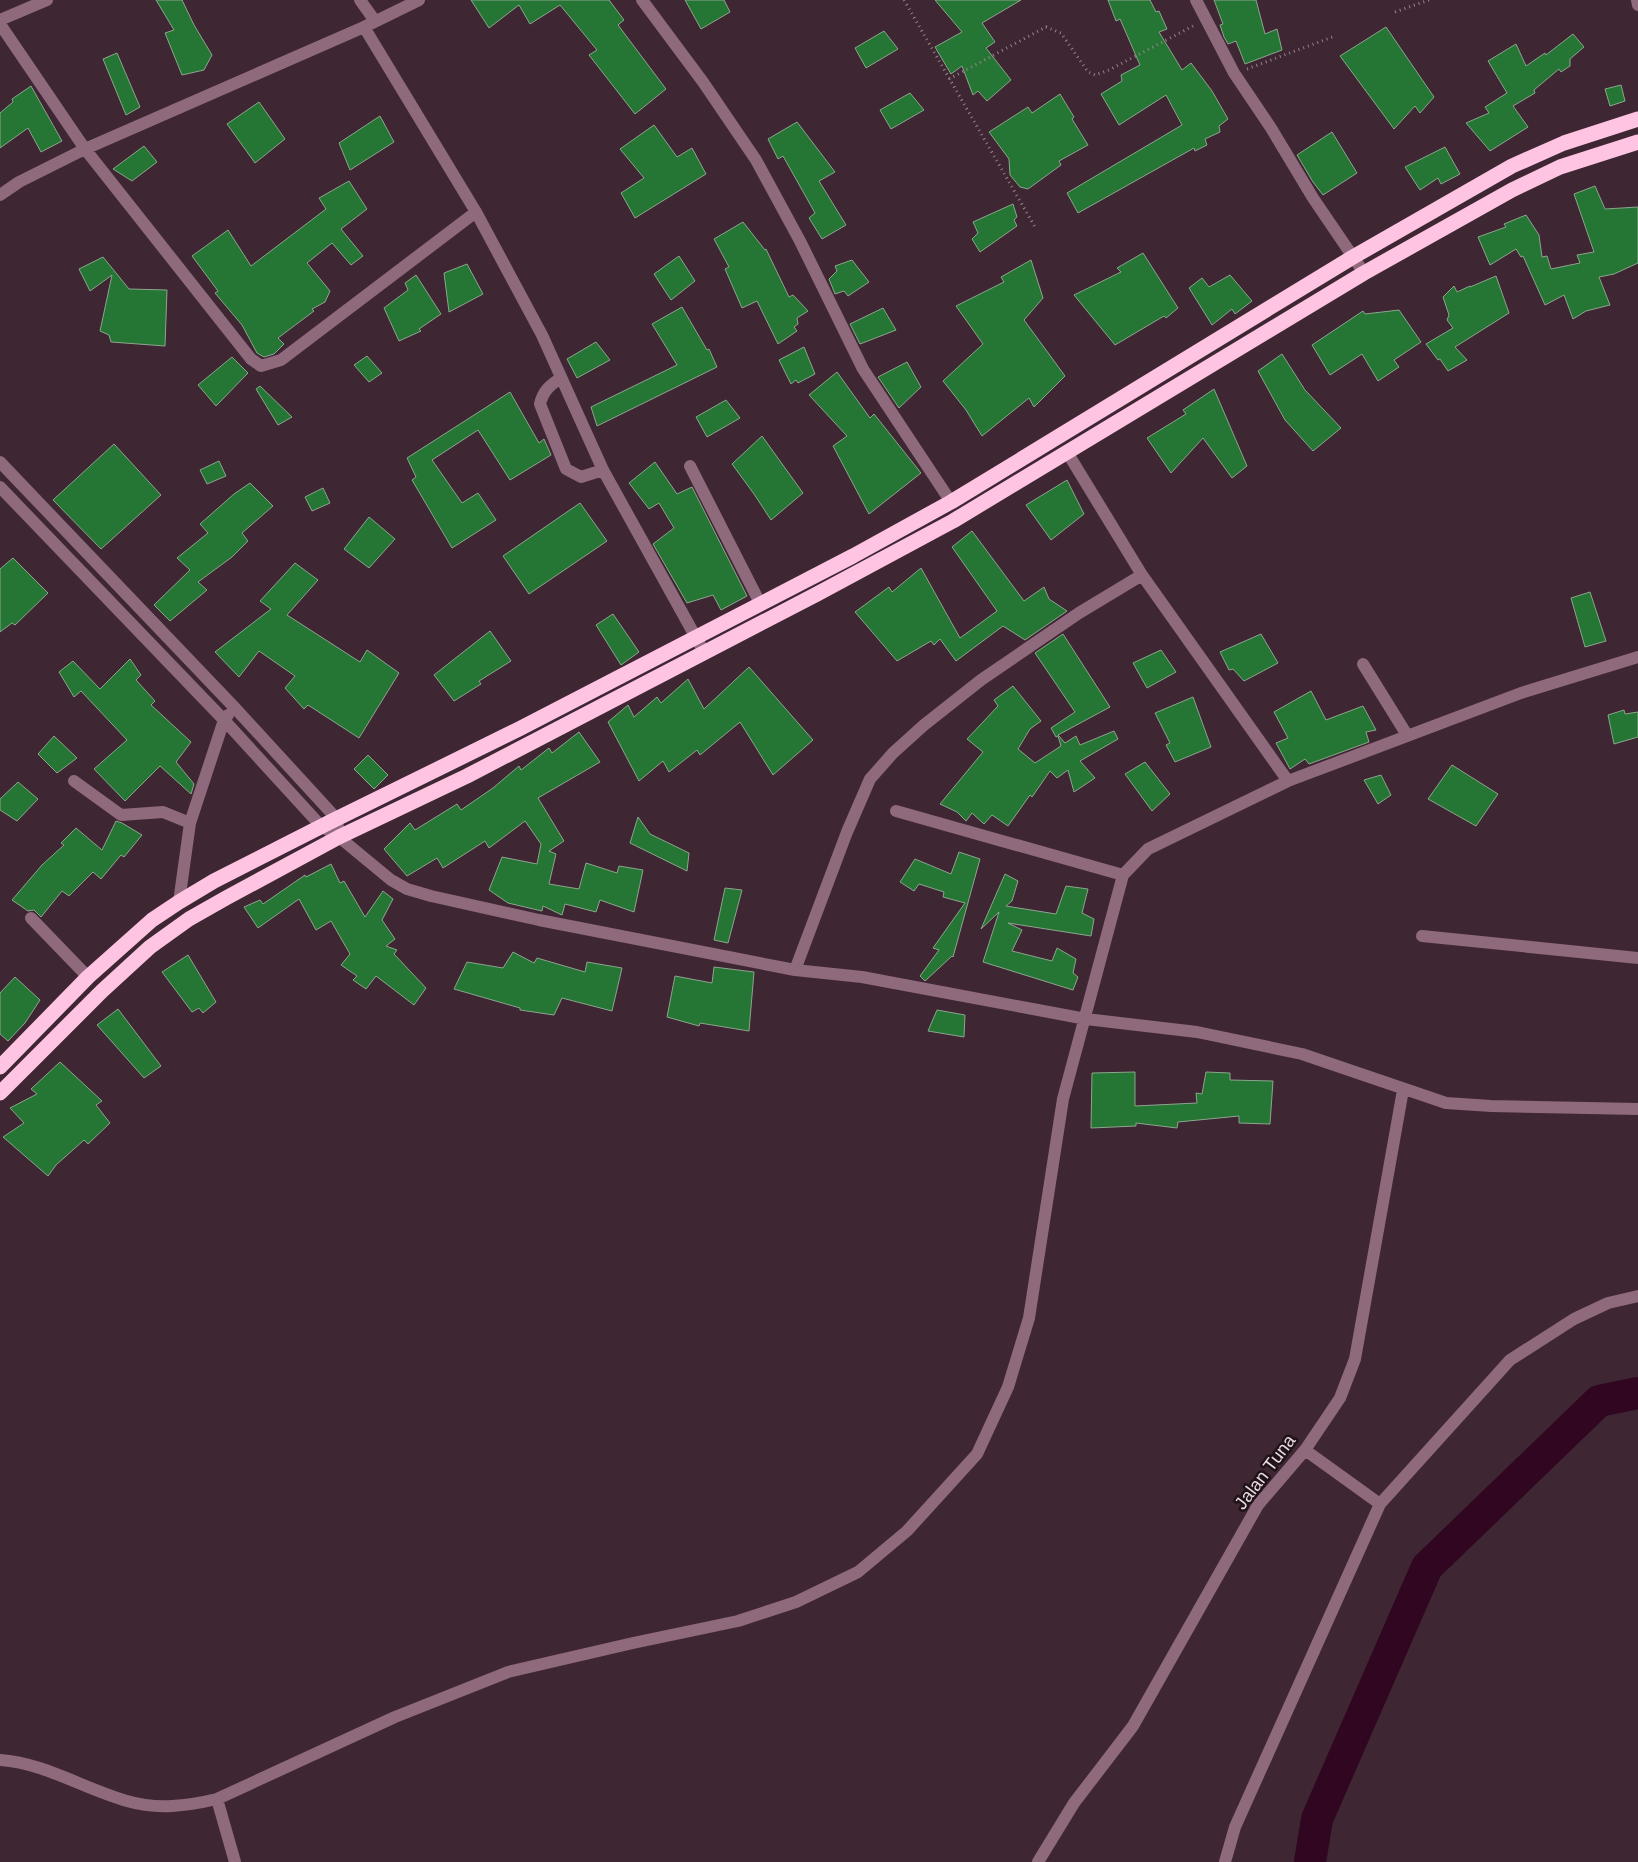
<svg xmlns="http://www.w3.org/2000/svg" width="1638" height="1862" viewBox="0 0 1638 1862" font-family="Helvetica,sans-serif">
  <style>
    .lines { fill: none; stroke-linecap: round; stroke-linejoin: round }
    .river { stroke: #300620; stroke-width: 32 }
    .building { fill: #257535; stroke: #8da58e }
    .path { stroke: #98848d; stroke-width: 3; stroke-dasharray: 1 4; stroke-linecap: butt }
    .minor { stroke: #8f697c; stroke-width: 12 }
    .highway { stroke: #fec4e1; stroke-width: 15 }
    .labels { text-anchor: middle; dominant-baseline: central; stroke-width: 5; stroke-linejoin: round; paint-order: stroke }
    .street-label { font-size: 18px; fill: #eadae1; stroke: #1f1319 }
  </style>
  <rect width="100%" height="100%" fill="#3f2633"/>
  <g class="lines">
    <path class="river" d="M1310,1862L1317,1819L1427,1567L1599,1401L1638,1393"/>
  </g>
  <path class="building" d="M156,0H182L194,25L212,55L204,70L182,75L165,33L174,30Z
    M471,0H609L624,20L618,25L666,89L635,114L589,55L597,50L560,5L530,24L519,5L489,28Z
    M685,0H724L730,12L701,29Z
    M935,0H1021L982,23L995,42L986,48L1011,80L987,101L978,91L973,95L962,66L951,74L935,47L962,32Z
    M1108,0H1150L1156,12L1159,11L1167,29L1159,32L1182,70L1191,63L1212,91L1228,119L1219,126L1220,132L1205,139L1207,145L1195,151L1194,148L1078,213L1067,193L1182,125L1166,95L1119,125L1101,94L1122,81L1121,75L1140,65L1120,19L1116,21Z
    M1214,0H1256L1265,34L1277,29L1282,50L1245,64L1236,41L1228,44L1224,37L1220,25L1223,24Z
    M1386,27L1434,97L1420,113L1415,106L1394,129L1340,56Z
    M884,31L898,49L866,68L855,48Z
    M1573,34L1584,47L1570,59V66L1561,72L1559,69L1534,90L1535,93L1513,106L1528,127L1490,151L1466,123L1489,113L1485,107L1507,93L1488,61L1516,44L1526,66L1545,53L1546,55Z
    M117,53L140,107L126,115L103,59Z
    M1621,85L1625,101L1610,106L1605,89Z
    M31,86L62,141L41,152L28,128L0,148V113L13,102L12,99Z
    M910,93L924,110L891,129L880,110Z
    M1060,94L1074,117L1072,119L1088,145L1059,161L1061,165L1028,189L1020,187L1010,175L1009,159L989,132L1028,107L1032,113Z
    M259,102L285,139L255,163L227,124Z
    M380,116L394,142L350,170L339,143Z
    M797,122L835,172L819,181L846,225L822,239L809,218L815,213L783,156L778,159L768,139Z
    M654,125L677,157L692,148L706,174L635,218L621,193L644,178L620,149Z
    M1332,132L1357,173L1323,195L1313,182L1297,155Z
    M144,146L157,162L132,181L113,169Z
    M1445,147L1460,174L1441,184L1438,178L1420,190L1405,167Z
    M349,181L367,209L341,229L363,256L351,265L332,243L307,263L330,291L325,302L312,309L314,311L278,338L284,344L274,354L264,357L257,353L242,325L215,293L218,291L192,256L228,230L251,266L326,209L319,198Z
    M1595,186L1605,209L1638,207V263L1614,274L1599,277L1610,305L1586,311L1573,319L1564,295L1545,305L1523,256L1521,257L1516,249L1490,265L1478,237L1506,227L1504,224L1526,215L1539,235L1542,257L1547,256L1551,269L1580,263L1577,255L1594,252L1574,194Z
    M1013,204L1017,217L1014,220L1017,226L980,252L972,239L978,233L973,222Z
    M743,222L765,250L766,249L789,297L793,295L808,311L797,318L798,324L794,327L797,331L778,344L757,301L742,308L725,269L729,267L714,239Z
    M1143,253L1178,308L1166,318L1164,316L1115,345L1074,295L1121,272L1117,268Z
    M679,256L695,281L671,300L654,274Z
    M103,257L129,289L167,290L165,346L111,342L109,335L100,331L112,275L90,291L79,269Z
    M852,260L869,282L848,296L844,291L835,294L829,279L837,271L835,266Z
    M1031,260L1043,298L1024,320L1065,376L1034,407L1029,398L982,436L966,410L943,381L983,344L956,306L1004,282L1001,277Z
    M467,264L483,294L449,312L444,273Z
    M416,275L441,314L419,329L421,331L399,341L384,308L408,290L405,283Z
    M1230,275L1252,301L1235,314L1232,309L1212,325L1189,288L1202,278L1209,287Z
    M1496,276L1509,313L1455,347L1467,360L1448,371L1440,359L1438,360L1426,344L1453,328L1447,320L1449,315L1443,297L1454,286L1457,292L1470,286V287Z
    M682,307L707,350L709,349L717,367L597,426L591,407L677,365L652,324Z
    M883,308L896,330L860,344L850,324Z
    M1399,310L1421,342L1394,360L1399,367L1378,381L1362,354L1330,375L1312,345L1363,311L1365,314Z
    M596,342L610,360L577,378L567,359Z
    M804,347L815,374L798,383L796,380L791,384L779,360Z
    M1282,354L1305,390L1341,428L1313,451L1285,420L1258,371Z
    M367,356L382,373L369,382L354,365Z
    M232,357L248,373L216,406L198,385Z
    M907,362L921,387L899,408L878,377Z
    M837,372L870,418L874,414L921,473L869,514L833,446L847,436L809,395Z
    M260,386L292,417L278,425L256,389Z
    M1214,389L1247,466L1232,478L1203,438L1171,473L1147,438L1186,414L1183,410Z
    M510,392L539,443L544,439L551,455L510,480L478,430L432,460L462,503L478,493L496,520L452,548L412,480L416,477L407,458Z
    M726,400L740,418L707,437L696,417Z
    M762,436L803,493L771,520L754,494L732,464Z
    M114,444L161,495L101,549L53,500Z
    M219,461L226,476L207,484L200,470Z
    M655,462L677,494L692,487L747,596L721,610L713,595L687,603L653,544L674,528L659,503L649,509L629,483Z
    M1067,480L1084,514L1051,540L1026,505Z
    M250,483L273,506L242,533L248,541L232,557L198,582L207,590L170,621L154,605L190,570L177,558L208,533L200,524L234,494Z
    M323,488L330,503L312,511L305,497Z
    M580,503L607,541L529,594L503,556Z
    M369,517L395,539L369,568L344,549Z
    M972,531L1024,601L1044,587L1049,599L1067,611L1025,640L1003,626L956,661L940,639L934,645L931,641L897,661L855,612L889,587L892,592L921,568L960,638L997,611L952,547Z
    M13,558L48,593L15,625L12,623L0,632V569Z
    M295,563L318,580L287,615L360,662L367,650L399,673L359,738L308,705L304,709L285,688L295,676L259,651L239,677L215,652L271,609L260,601Z
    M1590,592L1606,641L1585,647L1571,598Z
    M613,614L639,652L621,665L596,625Z
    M490,631L511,661L479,681L481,684L454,701L434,675Z
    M1063,634L1110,707L1058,735L1065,743L1076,736L1080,745L1114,731L1118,739L1080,761L1095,778L1074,792L1068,770L1057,778L1050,771L1032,797L1030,795L1008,826L992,815L984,824L972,813L966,821L957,812L940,804L983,752L967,739L998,706L994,700L1013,686L1041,721L1030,729L1018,749L1035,763L1061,746L1058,736L1056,737L1051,728L1075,712L1035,653Z
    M1261,634L1278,663L1244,681L1233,669L1229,670L1220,652Z
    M1161,650L1176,672L1147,688L1133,663Z
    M130,659L141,675L136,680L155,701L151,705L191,742L176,762L194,784L191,794L160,766L125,801L94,769L127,740L81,691L74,697L59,672L73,661L100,689Z
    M749,667L813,740L773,775L740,722L700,755L697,750L669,772L663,761L639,781L608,722L628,705L634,717L657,697L661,703L688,679L704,709Z
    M1311,691L1326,720L1363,706L1376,730L1366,732L1369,742L1309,764L1305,759L1290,769L1276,743L1288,738L1274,712Z
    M1193,697L1211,747L1175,762L1166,745L1170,743L1155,713Z
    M1624,710L1625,714L1638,712V737L1614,744L1608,715Z
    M579,732L600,762L538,798L564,841L549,851L556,854L549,884L579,889L586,863L617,873L619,866L643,870L634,912L600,900L596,912L565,904L562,915L543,906L542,911L508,903L489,890L502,857L537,864L541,844L525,821L489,848L485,841L443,868L437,858L407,876L384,849L410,823L415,830L457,804L461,810L493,788L519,766L521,770L549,748L552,753Z
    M54,736L77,758L57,773L38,754Z
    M368,755L388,775L374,789L354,769Z
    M1145,762L1170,794L1152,811L1125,774Z
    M1452,765L1498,794L1476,826L1428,799Z
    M1381,775L1391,795L1378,804L1364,780Z
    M18,782L38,799L17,821L0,810V799Z
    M638,817L650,834L689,853L687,871L630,843Z
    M116,821L122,823L142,835L124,857L121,855L101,879L93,872L69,896L62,891L41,917L34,910L28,911L12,900L42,865L64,845L61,843L76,828L102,850Z
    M959,852L980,859L953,957L952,956L925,981L920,976L939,950L933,948L965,903L943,897L944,892L919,884L914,891L900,882L915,859L951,874Z
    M331,864L340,883L344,881L365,917L383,891L393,899L382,920L395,939L386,946L397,950L394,954L426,988L414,1005L376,976L366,989L353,980L357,976L341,965L350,954L331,921L316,930L299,899L258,928L244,907L260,900L263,904L305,875L306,877Z
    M1005,874L1018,881L1012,901L1006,906L1056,914L1066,886L1088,889L1082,913L1094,919L1091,936L1008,923L1022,930L1012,951L1052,961L1057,948L1076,959L1073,973L1078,977L1073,990L983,962L999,912L981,929Z
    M725,888L742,890L728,943L714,940Z
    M513,952L534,963L537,958L585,972L587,962L622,968L612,1011L562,998L554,1015L520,1010V1008L454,989L467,962L503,968Z
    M188,955L216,1002L203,1013L199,1008L192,1012L162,972Z
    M714,967L754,972L749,1031L700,1023L699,1026L667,1017L675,976L712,983Z
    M15,977L40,1000L25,1023L8,1041L0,1034V993Z
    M118,1009L161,1066L144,1078L97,1025Z
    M937,1010L965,1015L964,1037L928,1031Z
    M60,1062L102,1101L96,1105L110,1123L88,1144L84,1140L56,1165L48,1176L3,1137L24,1123L10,1108L37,1094L31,1089Z
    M1135,1072V1106L1197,1103L1196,1093L1202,1094L1206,1072L1230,1073V1080L1273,1081L1270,1124L1239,1123V1116L1178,1122L1177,1128L1136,1123V1126L1091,1128L1092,1073Z"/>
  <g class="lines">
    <path class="path" d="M904,0L1035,227
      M1395,12L1429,0
      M1247,69L1335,36
      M949,79L1046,27L1061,33L1088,72L1095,75L1109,70L1193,26"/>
    <path class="minor" d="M360,0L375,21
      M642,0L703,82L756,160L800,241L863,369L951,502
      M1196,0L1234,73L1271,128L1313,198L1364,273
      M1637,0L1638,5
      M0,20L47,0
      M0,24L85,149L251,359L261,366L281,360L476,212
      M364,27L476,212L542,335L603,470L704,652
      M0,195L19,182L85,149L364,27L419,0
      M561,378C550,385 543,391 540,404L566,469L581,477L603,470
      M1067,452L1142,575L1288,781
      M0,462L235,708L336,818L338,827
      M690,466L761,605
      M0,487L224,720L321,826L339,837L391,880L407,889L431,896L539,920L795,970L862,977L1086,1019L1197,1032L1302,1054L1446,1103L1491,1106L1638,1109
      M1363,664L1407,735
      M74,781L121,815L163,812L190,823
      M896,811L1123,875
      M179,902L190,823L224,720L228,715
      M31,918L88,977
      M1422,936L1638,958
      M795,970L847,832L870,779L893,753L924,725L981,680L1079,613L1142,575
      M1305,1450L1380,1504
      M0,1760C45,1763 84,1789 127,1801C157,1810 187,1806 217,1799L395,1717L508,1672L633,1643L738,1621L796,1602L858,1572L907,1531L977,1454L1008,1387L1029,1318L1063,1099L1123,875L1148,849L1288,781L1521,693L1638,657
      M217,1799L235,1862
      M1038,1862L1074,1803L1133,1726L1258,1505L1305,1450L1340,1398L1355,1359L1403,1090
      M1225,1862L1235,1827L1380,1504L1510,1360L1574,1319L1608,1303L1638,1296"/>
    <path class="highway" d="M0,1067L88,977L152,920L179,902L214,881L330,822L519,729L853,556L951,502L1353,257L1512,166L1564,143L1638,119
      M0,1093L102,991L150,947L189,919L226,898L339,837L467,776L817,594L953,521L1364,273L1512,190L1560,167L1638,142"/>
  </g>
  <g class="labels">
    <g class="street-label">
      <text transform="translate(1265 1472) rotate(-53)">Jalan Tuna</text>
    </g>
  </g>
</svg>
